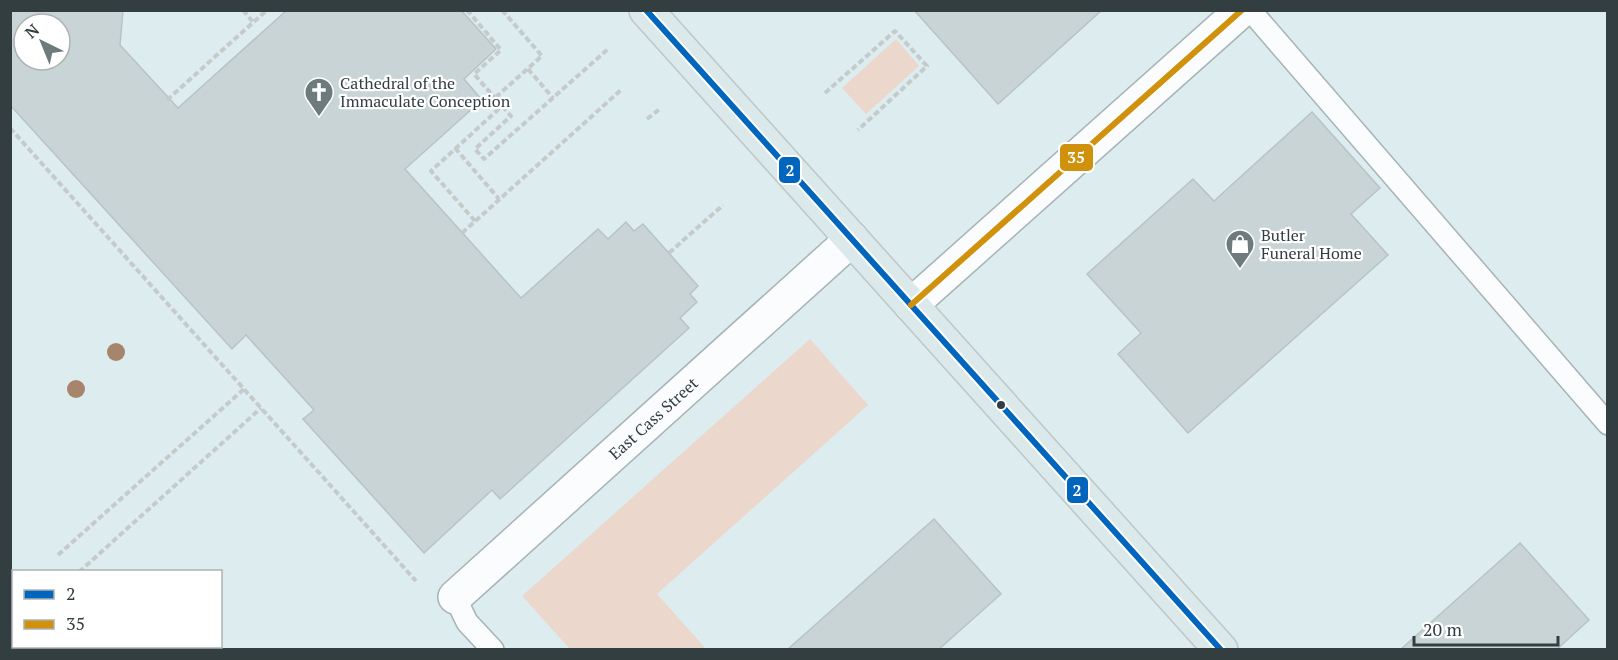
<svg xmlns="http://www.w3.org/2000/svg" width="1618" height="660" viewBox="0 0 1618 660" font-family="'PT Serif',serif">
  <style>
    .green { fill: #ebd7cc }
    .building { fill: #c8d4d6; stroke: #b8c3c5; stroke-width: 1.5; fill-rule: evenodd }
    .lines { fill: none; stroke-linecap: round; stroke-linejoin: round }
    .service-casing { stroke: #a7b3b5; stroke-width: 24 }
    .minor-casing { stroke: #a7b3b5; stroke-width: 36 }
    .primary-casing { stroke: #bfc6c8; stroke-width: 36 }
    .path { stroke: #c5cbcb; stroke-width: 4; stroke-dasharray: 6 3; stroke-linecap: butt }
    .service { stroke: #fafcfd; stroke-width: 21 }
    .minor { stroke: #fafcfd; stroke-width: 33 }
    .primary { stroke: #dbe9eb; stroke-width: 33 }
    .bus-1-casing { stroke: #fff; stroke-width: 10 }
    .bus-2-casing { stroke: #fff; stroke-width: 10 }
    .bus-1 { stroke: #0065bd; stroke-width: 6 }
    .bus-2 { stroke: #d0910d; stroke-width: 6 }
    .tree { fill: #a7846c }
    .bus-dot { fill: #333e40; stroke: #fff; stroke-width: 2 }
    .labels { text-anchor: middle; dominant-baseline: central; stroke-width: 4.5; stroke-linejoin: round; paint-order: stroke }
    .poi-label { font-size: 16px; fill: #333e40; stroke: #fff; text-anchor: start }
    .street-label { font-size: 16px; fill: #333e40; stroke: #fff }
    .line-badge { stroke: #fff; stroke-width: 2 }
    .badge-label { font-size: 16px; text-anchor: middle; font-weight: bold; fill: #fff }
  </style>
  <rect width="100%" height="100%" fill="#ddecef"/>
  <path class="green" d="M896,39L919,66L866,114L842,88Z
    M810,339L868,405L657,594L706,649H570L522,596Z"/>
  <path class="building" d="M10,10H123L120,45L178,108L287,10H461L496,49L464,79L482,100L405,169L521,298L598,229L608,239L626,222L634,231L643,224L698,286L690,294L697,302L680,318L689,328L500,499L492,490L424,553L303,419L314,410L246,335L232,349L10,105ZM24,24H60V60H24Z
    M914,10H1102L998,104Z
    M1312,112L1380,188L1351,214L1388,255L1188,433L1118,354L1141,333L1087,274L1193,179L1214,201Z
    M934,519L1001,594L938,650H787Z
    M1520,543L1589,620L1556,650H1400Z"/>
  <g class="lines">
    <g class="service-casing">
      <path id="service" d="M1250,10L1608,424
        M455,597L467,622L493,650"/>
    </g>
    <g class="minor-casing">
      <g id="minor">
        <path d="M911,305L1242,10"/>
        <path id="s1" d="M455,597L852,239"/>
      </g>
    </g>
    <g class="primary-casing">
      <path id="primary" d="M646,10L1221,650
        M10,622L14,625
        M33,646L35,650"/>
    </g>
    <path class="path" d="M243,10L253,22
      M467,10L501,50L474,74L495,98
      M502,10L542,56L495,98L511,116L475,149L484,159L608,49
      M528,69L553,98
      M825,93L895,31L927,66L858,130
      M167,100L267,10
      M647,119L661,108
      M10,128L416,581
      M455,148L499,199
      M475,221L431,171L502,106
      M462,233L621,90
      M669,253L723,205
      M58,555L244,389
      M79,572L261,408"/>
    <use href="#service" class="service"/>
    <use href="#minor" class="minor"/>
    <use href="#primary" class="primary"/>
    <g class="bus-1-casing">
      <path id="bus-1" d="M646,10L1221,650"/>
    </g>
    <g class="bus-2-casing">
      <path id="bus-2" d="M911,305L1242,10"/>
    </g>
    <use href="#bus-1" class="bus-1"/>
    <use href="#bus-2" class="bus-2"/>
  </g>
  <g class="tree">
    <circle cx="116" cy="352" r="9"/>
    <circle cx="76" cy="389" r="9"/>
  </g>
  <defs>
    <g id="church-pin" transform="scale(1.5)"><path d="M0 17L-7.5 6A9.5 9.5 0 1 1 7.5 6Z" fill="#6e7b7d" stroke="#fff"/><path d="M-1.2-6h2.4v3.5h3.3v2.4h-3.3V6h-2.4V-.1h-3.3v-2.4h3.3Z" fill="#fff"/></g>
    <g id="shop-pin" transform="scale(1.5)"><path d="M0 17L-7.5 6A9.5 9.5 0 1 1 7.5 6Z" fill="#6e7b7d" stroke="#fff"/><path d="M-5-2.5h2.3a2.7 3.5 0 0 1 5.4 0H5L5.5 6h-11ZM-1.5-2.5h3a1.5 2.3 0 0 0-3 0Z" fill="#fff"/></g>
  </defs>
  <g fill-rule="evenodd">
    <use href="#church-pin" x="319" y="92"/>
    <use href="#shop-pin" x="1240" y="244"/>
  </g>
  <circle class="bus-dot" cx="1001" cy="405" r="5"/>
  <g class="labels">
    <g class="poi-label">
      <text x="340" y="83">Cathedral of the<tspan x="340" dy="18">Immaculate Conception</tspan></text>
      <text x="1261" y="235">Butler<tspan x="1261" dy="18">Funeral Home</tspan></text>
    </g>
    <g class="street-label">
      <text stroke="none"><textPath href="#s1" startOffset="267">East Cass Street</textPath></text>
    </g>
  </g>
  <g class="line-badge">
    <rect x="1059" y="143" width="35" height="29" rx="6" fill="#d0910d"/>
    <rect x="778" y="156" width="23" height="28" rx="6" fill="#0065bd"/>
    <rect x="1066" y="476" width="23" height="28" rx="6" fill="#0065bd"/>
  </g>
  <g class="badge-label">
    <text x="1076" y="163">35</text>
    <text x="790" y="176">2</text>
    <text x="1077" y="496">2</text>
  </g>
  <rect width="1618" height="660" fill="none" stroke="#333e40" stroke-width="24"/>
  <rect x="12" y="570" width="210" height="78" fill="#ffffff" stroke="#adb2b3" stroke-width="1.5"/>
  <rect x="24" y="590" width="30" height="9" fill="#0065bd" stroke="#adb2b3" stroke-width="1.5"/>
  <text x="66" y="600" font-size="18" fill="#333e40">2</text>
  <rect x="24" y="620" width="30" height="9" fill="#d0910d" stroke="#adb2b3" stroke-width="1.5"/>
  <text x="66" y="630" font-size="18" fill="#333e40">35</text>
  <g transform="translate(42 42) rotate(317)"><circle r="28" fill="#ffffff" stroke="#adb2b3" stroke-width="1.5"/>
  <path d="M0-4.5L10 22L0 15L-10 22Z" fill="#6e7b7d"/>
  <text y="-9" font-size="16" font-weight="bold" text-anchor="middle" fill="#333e40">N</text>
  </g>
  <path d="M1414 636v9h144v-9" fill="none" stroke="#333e40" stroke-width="3"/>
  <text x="1423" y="636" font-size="18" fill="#333e40" stroke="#ffffff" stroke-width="4.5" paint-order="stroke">20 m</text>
</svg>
